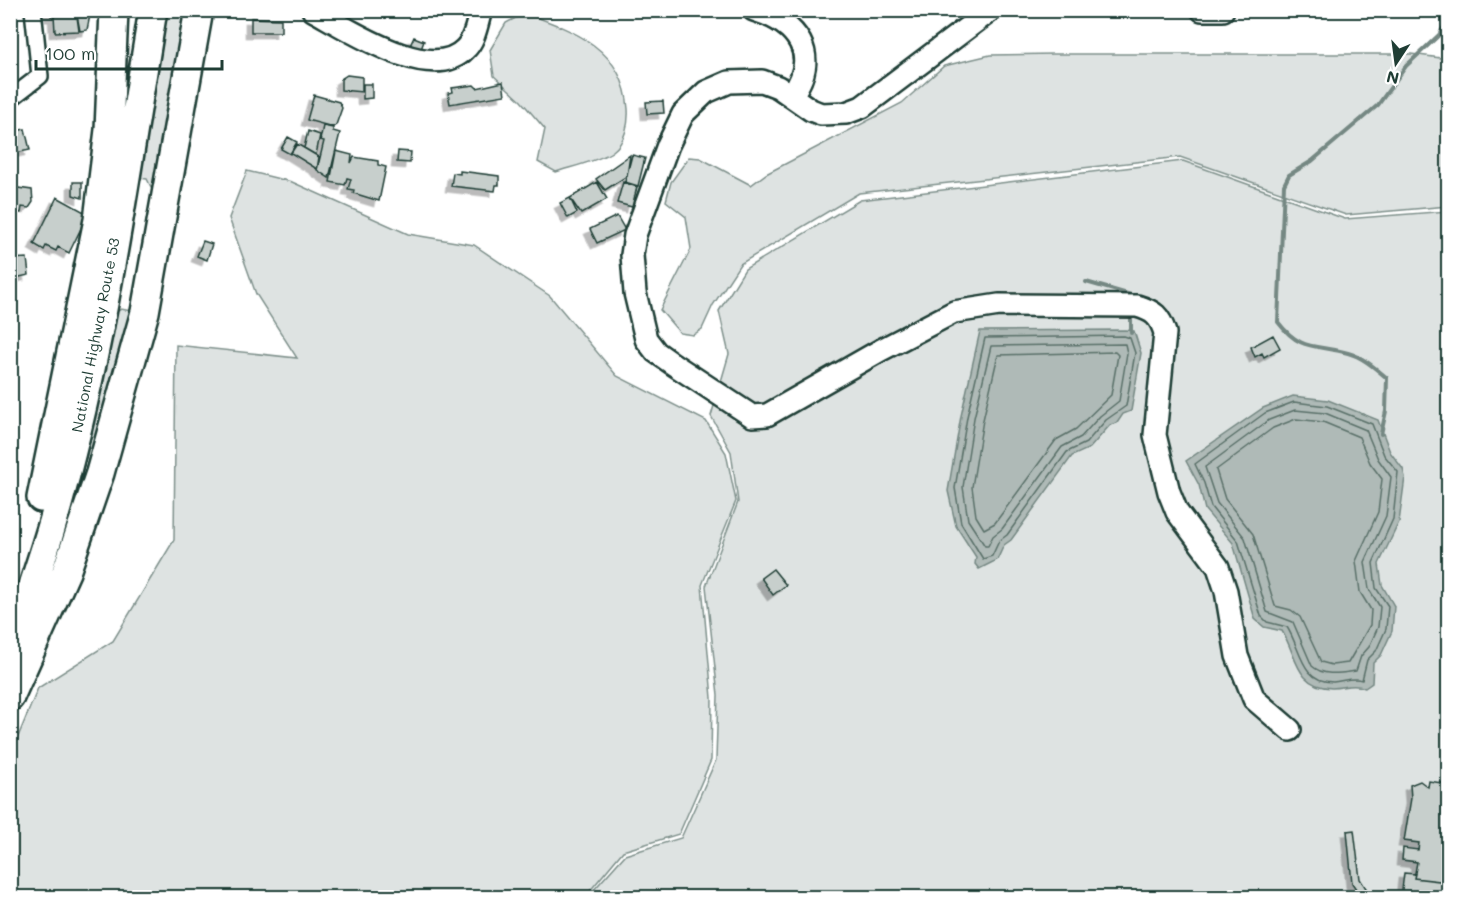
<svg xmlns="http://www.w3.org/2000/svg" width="1459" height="908" viewBox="0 0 1459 908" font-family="Mali,sans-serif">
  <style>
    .green { fill: #dee3e2; stroke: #7e908b; stroke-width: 1.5 }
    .water { fill: #afbab7; stroke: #758883; stroke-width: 1.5 }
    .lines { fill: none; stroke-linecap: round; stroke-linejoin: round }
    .shore { stroke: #596f68; stroke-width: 1.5 }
    .stream { stroke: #758883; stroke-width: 4 }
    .building { fill: #c7cfcc; stroke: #1f3d34; stroke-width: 1.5; filter: url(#shadow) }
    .street-casing { stroke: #1f3d34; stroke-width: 20 }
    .secondary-casing { stroke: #1f3d34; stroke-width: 26 }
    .highway-casing { stroke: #1f3d34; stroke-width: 32 }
    .street { stroke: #fff; stroke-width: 15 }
    .secondary { stroke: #fff; stroke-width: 21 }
    .highway { stroke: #fff; stroke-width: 27 }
    .labels { text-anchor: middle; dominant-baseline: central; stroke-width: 6; stroke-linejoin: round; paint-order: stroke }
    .street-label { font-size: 15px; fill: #1f3d34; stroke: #fff }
  </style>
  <defs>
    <filter id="shadow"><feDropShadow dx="-5.5" dy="5.5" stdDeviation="0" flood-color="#0004"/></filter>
  </defs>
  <rect width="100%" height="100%" fill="#fff"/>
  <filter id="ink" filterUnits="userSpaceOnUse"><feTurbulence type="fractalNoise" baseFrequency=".0167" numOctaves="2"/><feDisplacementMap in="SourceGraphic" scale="12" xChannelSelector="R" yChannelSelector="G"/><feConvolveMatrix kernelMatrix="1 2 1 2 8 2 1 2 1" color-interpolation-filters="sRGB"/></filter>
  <g filter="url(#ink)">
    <path class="green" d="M167,11H192L161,195L152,189L147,179L132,177L154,100Z
      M525,13C575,31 624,49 628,109C629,124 625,142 613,151C602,160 571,167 556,172L538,162L545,129L521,101L494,76L490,50L506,23Z
      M1054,54H1411L1448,59V206L1346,215L1180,157L859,193L740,264L713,305L702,329L693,335L680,333L660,310L691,249L686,217L666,201L671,182L689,157L700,158L751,185L766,174L902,103L944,66L990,55Z
      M1183,161L1345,219L1448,211V897L594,898L592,892L625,855L681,838L716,760L718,695L706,586L738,502L731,452L711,416L729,354L719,311L745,269L860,200Z
      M247,171L292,182L408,234L474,245L550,296L617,376L706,421L726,453L736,501L702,585L712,698L711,760L679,834L623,851L589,892L590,897H11V754L38,688L113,641L174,540L176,345L297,358L256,294L229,218Z
      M121,309L136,312L63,558L32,618L113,314Z"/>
    <path class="water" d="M1125,330L1134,331L1141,353L1131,411L1123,414L1117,423L1110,425L1090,448L1072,456L1011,540L1004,545L997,560L979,569L975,564L976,557L956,526L948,491L961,416L980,331Z
      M1293,396L1328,400L1378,420L1390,452L1403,469L1405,477L1399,522L1379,564L1382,585L1394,606L1392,631L1381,655L1373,663L1372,683L1365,688C1353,683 1344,688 1332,688C1295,687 1297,655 1282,631L1264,627L1255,619L1233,543L1205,510L1199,485L1186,461L1263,408Z"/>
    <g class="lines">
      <path class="shore" d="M1124,336L1130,338L1135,353L1126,406L1106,420L1086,443L1067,452L1007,535L999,541L992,556L983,559L961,523L955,488L967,417L985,338Z
        M1125,344L1127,353L1119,401L1100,416L1081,437L1062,447L1002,529L993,536L988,546H985L968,520L963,487L974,418L991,346Z
        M1115,352L1118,355L1111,395L1076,429L1056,440L995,523L984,529L976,516L972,487L983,420L998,355Z
        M1294,402L1327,406L1372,424L1384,455L1398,472L1393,519L1373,563L1376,588L1388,606L1386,629L1376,651L1367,660L1362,680C1353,677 1343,681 1333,682C1301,682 1301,649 1287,627L1267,622L1261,616L1238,541L1211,507L1204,483L1195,464L1265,413Z
        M1295,410L1325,413L1366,430L1378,459L1391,477L1386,516L1365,562L1369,589L1380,607L1378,627L1369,647L1361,656L1356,671C1341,673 1324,677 1312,666L1293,622L1267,612L1245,538L1217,503L1205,467L1269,420Z
        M1296,419L1323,422L1359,437L1370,463L1382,479L1378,512L1356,561L1360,592L1371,610L1370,625L1348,663L1332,665L1321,662L1300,617L1291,610L1275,606L1253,534L1225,499L1216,470L1273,428Z"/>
      <path class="stream" d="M1086,282L1131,295V297
        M1131,314V333
        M1381,434L1386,411L1387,378C1375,368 1363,357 1348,353C1315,344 1301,352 1278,322L1284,185L1289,175L1312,161L1378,105L1406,66L1439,35L1448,20"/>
    </g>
    <path class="building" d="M50,10H76L79,31L55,32L54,15L51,16Z
      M76,10H91L87,30L80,31Z
      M251,18L281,19V32H251Z
      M414,37L424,41L419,55L408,50Z
      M347,75L362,77V92L341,90V79Z
      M503,82L505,95L450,104L448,93L453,92L452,88L474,85L477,88Z
      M363,84H372V98L363,99Z
      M314,95L339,102L342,108L336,125L333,127L307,120Z
      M663,101L664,113L647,114L646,102Z
      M323,126L333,128V131L340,133L329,178L317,170L324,141L320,140Z
      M10,129L12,132L25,129L30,150L10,154Z
      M308,131L320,135L316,155L304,148Z
      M288,137L297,142L290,154L281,149Z
      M297,144L319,157L317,169L291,153Z
      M336,151L352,155L351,163L354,157L378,161V165L386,167L379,201L353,193L354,190L348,189L351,179L347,178L345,185L330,182Z
      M398,151L411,152L410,163L397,162Z
      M630,155L627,176L605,190L596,179Z
      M632,155L645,158L638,186L625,182Z
      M460,171L499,176V185H496L495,191L451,186L453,173L460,174Z
      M10,177L11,187L32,190L33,202L29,208L22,207L21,213L10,212Z
      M73,182H82V198L73,195Z
      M597,182L607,199L581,214L570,198Z
      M623,182L637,187L632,207L617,203Z
      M57,197L88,214L69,253L58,247L56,251L46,246L44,250L34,244Z
      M570,198L577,213L568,218L560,203Z
      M617,216L625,230L597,243L590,229Z
      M203,241L212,244L207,260L197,256Z
      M27,258L29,275L10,279V259Z
      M1273,335L1280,348L1264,357L1262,353L1255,357L1251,347Z
      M773,569L786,585L773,595L761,578Z
      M1420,781L1428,787L1429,781L1448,784V882L1414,878L1417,862L1402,860L1403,848L1418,850L1419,843L1404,841L1411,798L1410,785Z
      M1354,830L1360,879L1369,893L1378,898H1362L1352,883L1347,831Z
      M1404,873L1415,874L1414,878L1448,882V898H1401Z"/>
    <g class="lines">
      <g class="street-casing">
        <path id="street" d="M10,99L40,76L33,10"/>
      </g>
      <g class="secondary-casing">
        <path id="secondary" d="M313,10C348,29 431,85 465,49C475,40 477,23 481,10
          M754,10C797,23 821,54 792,95
          M991,10L862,107L846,113L821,114L811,110L778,87L762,81L729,82L706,92L683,114L668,145L635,235L632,255L635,293L646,339L656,352L673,364L752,416L767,415L881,350L954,312L999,305L1137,306C1154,311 1160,316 1165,333L1155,435L1169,492L1177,512L1218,567L1226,591L1237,656L1254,699L1290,730
          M1202,10H1223"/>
      </g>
      <g class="highway-casing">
        <path id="highway" d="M41,498L98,220L109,130L114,10
          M10,653C28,601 46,550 60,497C104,338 126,173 153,10
          M10,697L66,572L100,473L145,312L199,10"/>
      </g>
      <use href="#street" class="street"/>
      <use href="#secondary" class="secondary"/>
      <use href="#highway" class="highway"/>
    </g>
  </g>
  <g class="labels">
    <g class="street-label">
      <text transform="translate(95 335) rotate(-79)">National Highway Route 53</text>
    </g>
  </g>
  <rect width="1459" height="908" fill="none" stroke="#fff" stroke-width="36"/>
  <rect x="18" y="18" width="1423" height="872" fill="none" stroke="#1f3d34" stroke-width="2" filter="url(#ink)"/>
  <g transform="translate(1396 63) rotate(193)" stroke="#ffffff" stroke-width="4.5" paint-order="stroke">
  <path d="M0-4.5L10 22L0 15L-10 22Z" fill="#1f3d34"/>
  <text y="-9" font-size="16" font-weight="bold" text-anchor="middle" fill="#1f3d34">N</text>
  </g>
  <path d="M36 60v9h186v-9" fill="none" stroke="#1f3d34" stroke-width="3"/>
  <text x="45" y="60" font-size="18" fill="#1f3d34" stroke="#ffffff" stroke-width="4.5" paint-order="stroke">100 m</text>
</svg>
